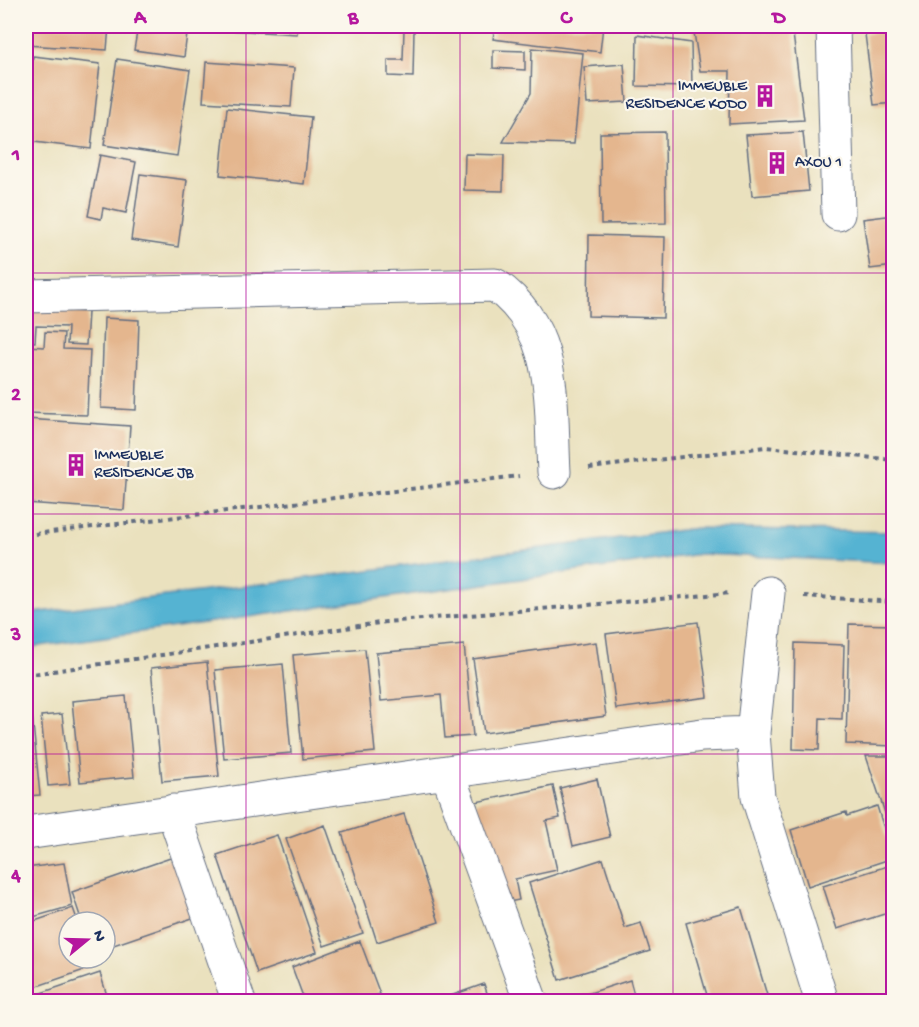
<svg xmlns="http://www.w3.org/2000/svg" width="919" height="1027" viewBox="0 0 919 1027" font-family="'Gochi Hand',sans-serif">
  <style>
    .water { fill: #54b3d2; stroke: #387198; stroke-width: 1.5 }
    .building { fill: #e4b68e }
    .lines { fill: none; stroke-linecap: round; stroke-linejoin: round }
    .minor-casing { stroke: #636d80; stroke-width: 35 }
    .path { stroke: #636d80; stroke-width: 4; stroke-dasharray: 4.5 4.5; stroke-linecap: butt }
    .minor { stroke: #fff; stroke-width: 33 }
    .grid { fill: none; stroke: #b5179e; stroke-width: 1.5; stroke-opacity: 0.55 }
    .labels { text-anchor: middle; dominant-baseline: central; stroke-width: 4.5; stroke-linejoin: round; paint-order: stroke }
    .poi-label { font-size: 16px; fill: #1b2f5e; stroke: #fbf7ec; text-anchor: start }
    .neatline { fill: none; stroke: #b5179e; stroke-width: 2 }
    .grid-label { font-size: 20px; text-anchor: middle; font-weight: bold; fill: #b5179e }
  </style>
  <rect width="100%" height="100%" fill="#fbf7ec"/>
  <filter id="ink" filterUnits="userSpaceOnUse"><feTurbulence type="fractalNoise" baseFrequency=".0167" numOctaves="2"/><feDisplacementMap in="SourceGraphic" scale="12" xChannelSelector="R" yChannelSelector="G"/><feConvolveMatrix kernelMatrix="1 2 1 2 8 2 1 2 1" color-interpolation-filters="sRGB"/></filter>
  <filter id="wash" filterUnits="userSpaceOnUse"><feTurbulence type="fractalNoise" baseFrequency=".008" numOctaves="4" result="noise"/><feDisplacementMap in="SourceGraphic" scale="24" xChannelSelector="R" yChannelSelector="G"/><feGaussianBlur stdDeviation="1.35" result="paint"/><feColorMatrix in="noise" values="0 0 0 0 0 0 0 0 0 0 0 0 0 0 0 0 0 1.4 0 .05"/><feComposite in="paint" operator="in"/></filter>
  <g filter="url(#wash)">
    <rect width="100%" height="100%" fill="#eae1be"/>
    <path class="water" d="M697,528L893,532V563L700,554L26,648V614Z"/>
    <g id="blocks">
      <path class="building" d="M26,26H109L107,50L26,45Z
        M138,26H188L184,57L134,50Z
        M207,26H298L297,34L207,29Z
        M495,26H603L600,52L493,39Z
        M693,26H792L804,120L729,124L730,71H700Z
        M404,29H414L413,77L388,76V60H403Z
        M894,30V103L874,105L865,34Z
        M637,35L691,43L692,87L636,86Z
        M532,48L583,53L574,144L503,142L531,93Z
        M493,50L525,51V70L493,68Z
        M33,56L100,64L91,149L26,141Z
        M117,59L190,70L177,156L104,145Z
        M206,62L294,68L291,107L203,102Z
        M624,64L627,102L587,104L584,67Z
        M227,108L311,117L304,184L220,175Z
        M665,132L666,223L601,224L600,133Z
        M803,132L809,191L752,196L746,135Z
        M465,154L504,155L503,191L464,190Z
        M100,155L136,162L126,213L103,208L101,219L88,216Z
        M140,174L187,180L178,247L131,240Z
        M894,215V266L870,269L863,219Z
        M589,235L665,237L663,318L588,316Z
        M26,309L88,312L86,345L67,344L68,327L36,326L35,342H26Z
        M104,318L139,320L136,410L101,408Z
        M45,332L64,333L63,349L90,350L87,415L26,413V346L44,347Z
        M890,363H894V381H892Z
        M26,419L130,426L124,510L26,503Z
        M698,622L708,697L616,709L606,634Z
        M849,624L894,625V746L846,744Z
        M596,642L606,716L484,733L473,659Z
        M795,643L844,645L842,719L820,718L819,750L793,749Z
        M464,645L473,736L445,738L441,695L381,701L376,653Z
        M365,649L375,752L303,759L293,655Z
        M207,662L219,776L162,781L151,668Z
        M283,664L291,753L224,759L215,670Z
        M126,696L134,777L80,782L72,701Z
        M32,714L40,795L26,796V715Z
        M62,714L70,784L48,786L41,716Z
        M866,756H894V837H893Z
        M597,779L610,837L573,846L560,788Z
        M553,786L560,818L546,821L557,870L515,879L519,900L498,904L476,802Z
        M877,806L893,858L808,886L791,830L846,812L847,816Z
        M404,814L439,922L377,942L342,833Z
        M325,825L363,933L324,946L286,839Z
        M277,835L317,952L257,973L217,855Z
        M182,854L204,914L105,948V922H82L72,892Z
        M603,859L625,928L641,923L650,951L559,980L529,883Z
        M64,863L72,906L26,919V868Z
        M894,864V911L837,929L823,886Z
        M741,907L769,1002H709L686,923Z
        M73,908L78,922H69V958H90L93,967L26,990V924Z
        M360,941L380,994L360,1002H305L292,967Z
        M100,973L109,1002H26V998Z
        M630,980L636,1002H565V1001Z
        M484,984L490,1002H436V1001Z"/>
    </g>
  </g>
  <g filter="url(#ink)">
    <use href="#blocks" fill-opacity="0" stroke="#636d80" stroke-width="1.5"/>
    <g class="lines">
      <g class="minor-casing">
        <path id="minor" d="M833,26L838,214
          M26,296L495,285C559,330 550,403 554,472
          M753,733L768,593
          M447,772L531,1002
          M173,811L239,1002
          M26,833L702,735L753,733L758,797L822,1002"/>
      </g>
      <path class="path" d="M589,468L766,447L894,460
        M26,535L519,476
        M804,596L894,602
        M26,675L386,622L731,593"/>
      <use href="#minor" class="minor"/>
    </g>
  </g>
  <path class="grid" d="M246,26V1002M460,26V1002M673,26V1002M26,273H894M26,514H894M26,754H894"/>
  <defs>
    <g id="building-bare" transform="scale(1.8)"><path d="M-4-6H4V6H1V3H-1V6H-4ZM-2.5-4.3h1.7v1.8h-1.7ZM.8-4.3h1.7v1.8H.8ZM-2.5-1h1.7V.8h-1.7ZM.8-1h1.7V.8H.8Z" fill="#b5179e" stroke="#fbf7ec" stroke-width="2.5" paint-order="stroke"/></g>
  </defs>
  <g fill-rule="evenodd">
    <use href="#building-bare" x="765" y="96"/>
    <use href="#building-bare" x="777" y="163"/>
    <use href="#building-bare" x="76" y="465"/>
  </g>
  <g class="labels">
    <g class="poi-label">
      <text x="747" y="87" text-anchor="end">IMMEUBLE<tspan x="747" dy="18">RESIDENCE KODO</tspan></text>
      <text x="795" y="163">AXOU 1</text>
      <text x="94" y="456">IMMEUBLE<tspan x="94" dy="18">RESIDENCE JB</tspan></text>
    </g>
  </g>
  <rect width="919" height="1027" fill="none" stroke="#fbf7ec" stroke-width="66"/>
  <g transform="translate(87 940) rotate(71)"><circle r="28" fill="#fbf7ec" stroke="#a1a7b3" stroke-width="1.5"/>
  <path d="M0-4.5L10 22L0 15L-10 22Z" fill="#b5179e"/>
  <text y="-9" font-size="16" font-weight="bold" text-anchor="middle" fill="#1b2f5e">N</text>
  </g>
  <rect x="33" y="33" width="853" height="961" class="neatline"/>
  <g class="grid-label">
    <text x="140" y="23">A</text>
    <text x="353" y="23">B</text>
    <text x="566" y="23">C</text>
    <text x="779" y="23">D</text>
    <text x="16" y="160">1</text>
    <text x="16" y="400">2</text>
    <text x="16" y="640">3</text>
    <text x="16" y="881">4</text>
  </g>
</svg>
